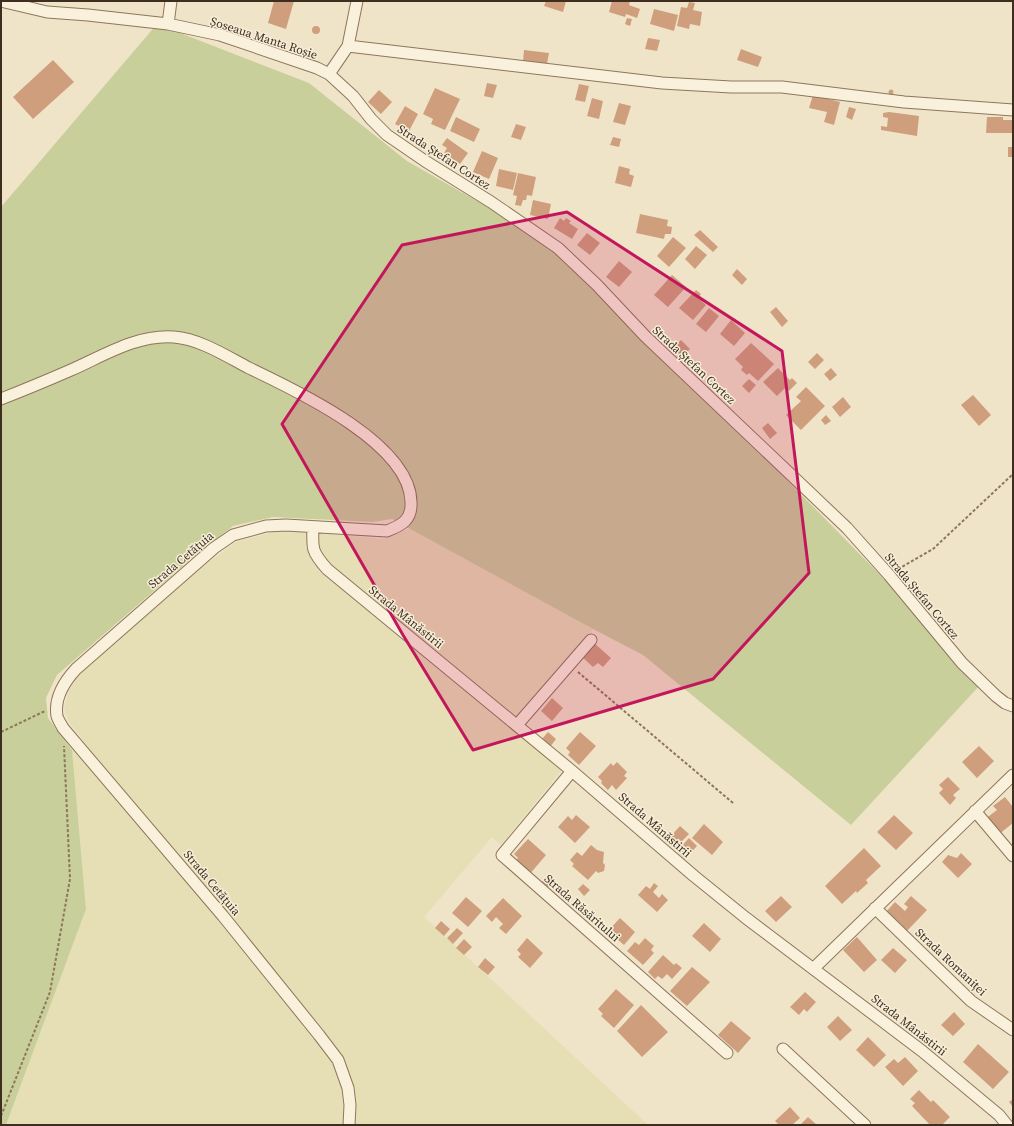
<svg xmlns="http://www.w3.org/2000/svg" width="1014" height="1126" viewBox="0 0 1014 1126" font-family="'Source Serif 4',serif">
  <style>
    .farmland { fill: #e6deb5 }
    .green { fill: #c9cf9b }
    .building { fill: #cf9f7d }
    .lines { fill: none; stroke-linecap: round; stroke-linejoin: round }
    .minor-casing { stroke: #8d765c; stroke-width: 13 }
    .path { stroke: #8d765c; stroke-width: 2; stroke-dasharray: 3 2; stroke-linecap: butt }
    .minor { stroke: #faf1dc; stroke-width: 11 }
    .marked { fill: #c2185b; fill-opacity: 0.2; stroke: #c2185b; stroke-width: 3; stroke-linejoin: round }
    .labels { text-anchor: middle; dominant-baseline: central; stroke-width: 3; stroke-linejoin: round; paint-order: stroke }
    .street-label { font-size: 12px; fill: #3d2e20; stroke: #f7eed8 }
  </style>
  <rect width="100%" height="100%" fill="#f0e4c8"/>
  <path class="farmland" d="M411,528L593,629L511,727L562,770L501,845L492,837L424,917L648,1125H6L86,909L72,750L83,740L69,722L64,709L69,690L79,675L201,568L236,542L273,532L321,533L383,539Z"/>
  <path class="green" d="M157,24L309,83L407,161L559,248L892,587L981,684L851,825L643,655L593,629L392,519L372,522L273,517L233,526L193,557L57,675L46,698L48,718L72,750L86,909L6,1125H1V207Z"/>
  <path class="building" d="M274,1H294L286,29L268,23Z
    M546,1H566L563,12L544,6Z
    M612,1H630L629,5L640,9L637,18L626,14L625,17L609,12Z
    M689,2L695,3L693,10L702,12L700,26L690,24L689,29L677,26L681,7L687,8Z
    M654,9L678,15L674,31L650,24Z
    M627,18L632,19L630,26L625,24Z
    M312 30a4 4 0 1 1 8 0a4 4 0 1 1-8 0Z
    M648,38L660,40L657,51L645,49Z
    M741,49L762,57L758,67L737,60Z
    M524,50L549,53L547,64L523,61Z
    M53,60L74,82L33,119L13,97Z
    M487,83L497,85L493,98L484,96Z
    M579,84L589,86L585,102L575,100Z
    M435,88L460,99L445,130L431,124L433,119L423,114Z
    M888.5 92a2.5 2.5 0 1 1 5 0a2.5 2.5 0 1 1-5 0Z
    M379,90L392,102L381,114L368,102Z
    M813,95L840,102L834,125L824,122L827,112L809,108Z
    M592,98L603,101L599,119L587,116Z
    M619,103L631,106L625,125L613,122Z
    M405,106L418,114L409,131L395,124Z
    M849,107L856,109L852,120L846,117Z
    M889,112L919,116L917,136L881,130V126L887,127L888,118L883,117V113Z
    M456,117L480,129L474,142L450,131Z
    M987,117H1003V120H1013V133H986Z
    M516,124L526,127L521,140L511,137Z
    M613,137L621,139L619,147L610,145Z
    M447,138L468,153L460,164L444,153L447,148L442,145Z
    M1008,147H1013V157H1008Z
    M482,151L498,158L489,179L473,172Z
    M619,166L630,169L629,174L634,176L631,187L615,183Z
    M499,169L517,173L513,190L496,186Z
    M518,173L536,177L532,196L527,195L526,200H523L521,206L515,205L517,196L513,195Z
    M533,200L551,204L548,219L530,215Z
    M640,214L668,220L667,226L672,227L671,234H665L664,239L636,233Z
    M560,218L564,221L566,218L571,221L569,223L578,229L572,239L554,228Z
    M700,230L718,247L713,252L694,235Z
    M587,233L600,243L590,255L577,245Z
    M673,237L686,248L669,267L657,256Z
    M696,246L707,255L695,269L685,259Z
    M619,261L632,272L619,287L606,277Z
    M737,269L747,279L742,285L732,275Z
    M672,275L686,287L668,307L654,295Z
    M696,290L701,294L698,298L706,305L693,320L679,308Z
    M776,307L788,321L782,327L770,312Z
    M709,308L719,316L706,332L696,324Z
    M731,320L745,333L734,346L720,334Z
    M681,340L690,349L682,357L673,348Z
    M751,343L774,364L758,381L749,373L747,375L741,370L743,367L735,359Z
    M817,353L824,360L815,369L808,362Z
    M778,368L790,380L792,378L797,383L789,391L786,387L777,396L763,382Z
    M831,368L837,375L830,381L824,374Z
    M749,379L756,385L749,393L742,386Z
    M806,387L825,406L801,430L786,415L801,401L796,397Z
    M973,395L991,415L979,426L961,405Z
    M843,397L851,407L840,417L832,407Z
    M826,415L831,421L825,425L821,420Z
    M768,423L777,433L770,439L762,428Z
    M594,643L611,658L603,667L598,663L593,667L581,656Z
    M552,698L563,708L552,721L541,711Z
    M548,732L556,739L550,747L542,739Z
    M580,732L596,746L579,765L568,755L570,752L566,748Z
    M979,746L994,761L977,778L962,762Z
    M617,762L627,772L624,776L627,778L616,790L612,785L608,790L601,783L602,781L598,777L611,763L613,766Z
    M948,777L960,789L953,795L956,798L950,805L939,793L943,789L939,785Z
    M1005,797L1013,807V823L998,835L985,819L997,810L993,806Z
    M576,815L590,827L575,843L558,827L568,816L572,820Z
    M894,815L913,833L896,850L877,832Z
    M704,824L723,842L712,855L692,838Z
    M680,826L689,834L677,846L669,838Z
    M689,838L697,846L685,859L677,851Z
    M528,839L546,855L529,875L515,862L518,858L514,854Z
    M591,845L597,850L604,852L603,863L605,865L604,871L598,873L596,871L588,880L572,866L574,864L570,860L577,852L582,856Z
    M864,848L881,866L866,880L868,883L857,893L856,891L842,904L825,886Z
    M961,853L972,864L958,878L942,862L948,855L957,858Z
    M545,878L552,883L544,892L538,887Z
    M654,883L658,886L653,892L659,898L662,894L668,900L657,912L638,895L646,886L650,889Z
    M583,884L590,890L584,896L578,889Z
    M781,896L792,907L776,922L765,911Z
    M911,896L927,910L906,932L885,913L895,902L905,911L908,907L904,904Z
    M466,897L482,911L468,927L452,913Z
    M503,898L522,916L506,934L499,928L503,924L496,917L492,922L486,916Z
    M620,918L635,932L624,945L608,931Z
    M441,921L450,929L444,936L435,928Z
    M704,923L721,939L710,952L692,936Z
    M457,928L463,933L453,944L447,938Z
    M857,937L877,960L864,972L843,950Z
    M527,938L543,953L530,968L518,957L521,954L517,950Z
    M645,938L654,946L651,950L654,953L643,965L627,951L635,942L639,945Z
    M464,939L472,947L464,955L456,948Z
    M893,948L907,960L895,973L881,960Z
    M663,955L674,965L676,963L682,968L672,979L667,974L662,979L658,976L655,979L648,972Z
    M485,958L495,967L488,975L478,967Z
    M692,967L710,982L687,1006L670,991Z
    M616,989L634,1005L614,1028L601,1016L603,1014L598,1009Z
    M805,992L816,1002L807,1012L804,1009L799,1015L790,1007Z
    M641,1005L668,1032L642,1057L617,1031Z
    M954,1012L965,1024L953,1036L941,1025Z
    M838,1016L852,1030L840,1041L827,1027Z
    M731,1021L751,1038L738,1053L718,1035Z
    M868,1037L886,1055L874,1067L856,1050Z
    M978,1044L1009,1072L993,1089L963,1062Z
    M905,1057L918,1071L903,1086L885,1067L894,1059L898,1063Z
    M919,1090L931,1102L933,1100L950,1117L942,1125H930L912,1106L915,1103L910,1099Z
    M1013,1099V1107L1009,1102Z
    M790,1107L800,1118L792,1125H779L775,1121Z
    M808,1117L817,1125H800Z"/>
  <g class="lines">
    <g class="minor-casing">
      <path id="minor" d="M1,1L47,12L88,15L168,24L220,35L317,68L329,74L353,96L371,119L387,135L425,161L491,202L558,248L597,285L645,336L847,528L889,575L962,663L996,696L1005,703L1013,706
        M168,24L171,1
        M348,46L662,83L731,87H782L904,102L1013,110
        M329,74L348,46L357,1
        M1,399C24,390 48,380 71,370C103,356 137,334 174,337C200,339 226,356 249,368C295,390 410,443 411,502C412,520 402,525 387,531L286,525L266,526L233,535L214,548L76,669C64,682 54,698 57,716C58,720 61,724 63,728L223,916L319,1035L338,1060L348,1088L350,1105L349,1125
        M313,527C312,549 312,552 327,569L572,771L694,876L746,918L922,1051L999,1115L1007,1125
        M517,725L591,640
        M572,771L502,855L727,1053
        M975,811L1013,856
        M875,908L971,1001L1013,1030
        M814,968L1013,775
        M783,1049L865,1125"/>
    </g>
    <path class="path" d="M898,569L933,549L1013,474
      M578,672L733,803
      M1,732L45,711
      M1,1116L50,992L70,879L64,746"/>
    <use href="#minor" class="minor"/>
  </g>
  <path class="marked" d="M567,212L782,351L809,573L713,679L473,750L403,635L282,424L402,245Z"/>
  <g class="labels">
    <g class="street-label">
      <text transform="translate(264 38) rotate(18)">Șoseaua Manta Roșie</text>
      <text transform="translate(444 157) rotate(33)">Strada Ștefan Cortez</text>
      <text transform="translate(694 365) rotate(43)">Strada Ștefan Cortez</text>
      <text transform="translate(181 560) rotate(-40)">Strada Cetățuia</text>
      <text transform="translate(922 596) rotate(50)">Strada Ștefan Cortez</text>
      <text transform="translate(406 617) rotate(39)">Strada Mânăstirii</text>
      <text transform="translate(655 825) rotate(41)">Strada Mânăstirii</text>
      <text transform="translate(212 883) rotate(50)">Strada Cetățuia</text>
      <text transform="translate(582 908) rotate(41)">Strada Răsăritului</text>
      <text transform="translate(951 962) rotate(43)">Strada Romaniței</text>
      <text transform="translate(909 1025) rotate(38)">Strada Mânăstirii</text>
    </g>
  </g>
  <rect width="1014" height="1126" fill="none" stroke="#3d2e20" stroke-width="4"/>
</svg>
